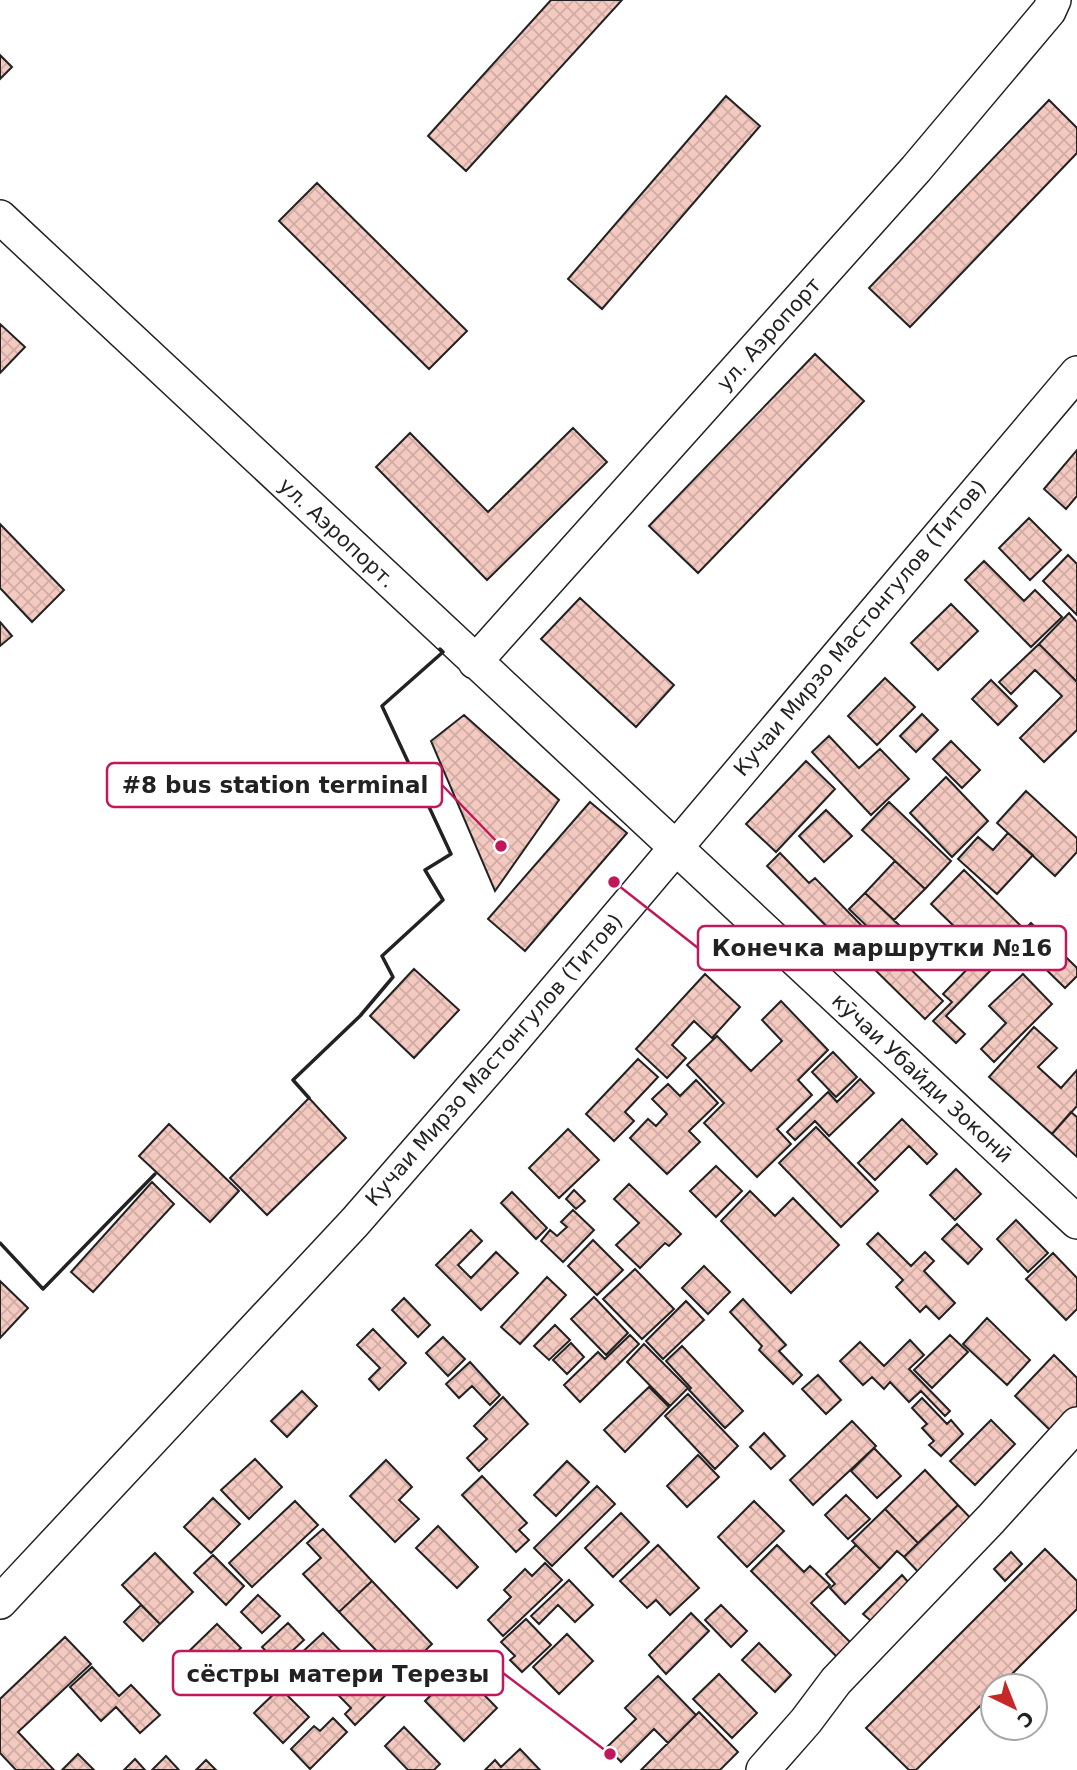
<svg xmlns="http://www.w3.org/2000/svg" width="1077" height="1770" viewBox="0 0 1077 1770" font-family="'DejaVu Sans',sans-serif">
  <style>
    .building { fill: url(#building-cross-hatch); stroke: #222; stroke-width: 2 }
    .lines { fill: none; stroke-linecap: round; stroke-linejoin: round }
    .minor-casing { stroke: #222; stroke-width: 36 }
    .minor { stroke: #fff; stroke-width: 33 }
    .wall { stroke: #222; stroke-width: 3.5 }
    .labels { text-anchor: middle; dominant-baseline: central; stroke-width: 5; stroke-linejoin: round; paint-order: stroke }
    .street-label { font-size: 21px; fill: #222; stroke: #fff }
    .leader { fill: none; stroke: #c2185b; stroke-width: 2.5 }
    .callout-dot { fill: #c2185b; stroke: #fff; stroke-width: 2.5 }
    .callout { fill: #fff; stroke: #c2185b; stroke-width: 2.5 }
    .callout-label { font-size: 23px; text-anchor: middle; font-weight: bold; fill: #222 }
  </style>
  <defs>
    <pattern id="building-cross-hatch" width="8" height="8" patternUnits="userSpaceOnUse" patternTransform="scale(1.75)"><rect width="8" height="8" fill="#f3c9c0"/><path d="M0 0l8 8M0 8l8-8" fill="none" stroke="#d0aca5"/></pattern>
  </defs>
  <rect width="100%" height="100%" fill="#fff"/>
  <path class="building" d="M551,0H622L466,171L428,136Z
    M0,55L12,67L0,79Z
    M726,96L760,126L602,309L568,279Z
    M1049,100L1077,128V153L910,327L869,288Z
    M317,183L467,331L429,369L279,221Z
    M0,324L25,347L0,373Z
    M815,354L864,401L698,573L649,526Z
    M573,428L607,462L487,580L376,467L410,433L488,512Z
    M1077,450V496L1066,509L1044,489Z
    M1029,518L1061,550L1030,580L999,548Z
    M0,524L64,590L32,622L0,588Z
    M1068,555L1077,564V615L1043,581Z
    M984,561L1024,601L1035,590L1062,617L1031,647L965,580Z
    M580,598L674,685L636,727L541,639Z
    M951,604L978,631L938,670L911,643Z
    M1069,613L1077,622V682L1039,644Z
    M0,622L12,636L0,646Z
    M1039,644L1077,682V730L1044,762L1020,738L1062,696L1035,670L1011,694L999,682Z
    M885,678L915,707L877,745L848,716Z
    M991,680L1017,706L998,725L972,699Z
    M922,714L938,730L916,752L900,736Z
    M464,715L559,800L495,891L431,741Z
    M829,736L859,768L880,749L909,779L871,815L812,752Z
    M951,741L980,770L962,788L933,759Z
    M806,761L835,789L776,852L746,824Z
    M946,777L988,821L952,857L910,813Z
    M1026,791L1077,838V852L1055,876L997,823Z
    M590,802L627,833L525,951L488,919Z
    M889,802L951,861L925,889L862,830Z
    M826,810L852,836L824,862L799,836Z
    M1008,833L1033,855L997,894L958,859L978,837L993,850Z
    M780,853L809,883L815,878L866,930L848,948L767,866Z
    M895,861L925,889L894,920L865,893Z
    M964,870L1021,926L988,959L931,904Z
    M865,893L914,939L898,956L849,909Z
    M1031,923L1077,968V976L1065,988L1015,939Z
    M883,942L943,1001L925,1019L865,960Z
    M982,954L995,966L946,1016L965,1034L956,1043L933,1021L952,1002L943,994Z
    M414,969L459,1010L414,1058L370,1016Z
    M705,974L740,1007L712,1038L694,1021L672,1045L686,1058L667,1078L636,1049Z
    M1023,974L1052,1004L994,1062L981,1049L1006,1023L989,1006Z
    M781,1001L828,1050L798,1080L812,1095L777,1129L791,1144L757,1177L704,1123L724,1103L687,1065L717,1036L751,1071L782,1041L762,1020Z
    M1034,1027L1057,1048L1038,1067L1061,1088L1077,1070V1106L1052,1134L989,1077Z
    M833,1052L857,1077L836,1097L812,1072Z
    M638,1059L658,1077L625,1112L634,1121L614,1141L586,1114Z
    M860,1079L874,1093L829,1136L815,1121L795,1140L787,1132L828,1092L837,1102Z
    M696,1080L718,1103L689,1131L700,1142L667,1174L630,1138L648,1119L656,1126L667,1114L652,1099L668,1084L680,1096Z
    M309,1098L346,1138L267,1215L230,1178Z
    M1071,1112L1077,1117V1157L1052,1134Z
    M902,1119L937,1154L927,1164L909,1146L875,1180L858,1163Z
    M169,1124L239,1191L210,1222L139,1156Z
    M816,1127L878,1191L841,1227L779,1163Z
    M568,1129L599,1160L559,1198L529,1168Z
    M716,1166L742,1191L716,1217L690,1191Z
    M956,1169L981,1194L955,1220L930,1195Z
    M152,1182L174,1204L93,1292L71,1272Z
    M629,1184L681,1234L669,1246L665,1243L640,1268L616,1245L639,1223L614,1199Z
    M574,1190L585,1201L576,1209L566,1199Z
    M750,1191L775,1216L793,1198L839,1245L791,1293L721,1221Z
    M512,1192L547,1228L536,1239L501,1203Z
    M573,1210L594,1230L563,1262L541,1241L550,1230L557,1236L567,1227L561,1222Z
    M1016,1220L1048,1253L1028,1272L997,1239Z
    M957,1224L982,1249L968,1264L942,1239Z
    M471,1230L482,1241L458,1265L471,1278L496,1252L518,1273L481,1310L436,1265Z
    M878,1233L911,1266L925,1252L934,1261L924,1271L955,1303L939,1319L926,1306L920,1312L896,1287L903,1280L867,1244Z
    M593,1240L623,1270L597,1295L568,1266Z
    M1053,1253L1077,1278V1309L1066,1320L1026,1279Z
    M704,1266L730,1292L708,1314L682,1288Z
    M635,1269L674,1309L642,1339L603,1299Z
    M547,1277L566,1295L520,1344L501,1327Z
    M0,1281L28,1308L0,1338Z
    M594,1297L628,1333L606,1355L571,1319Z
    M404,1298L430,1325L418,1337L392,1310Z
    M743,1299L786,1345L779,1351L802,1375L793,1384L759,1350L762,1346L730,1312Z
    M686,1301L704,1320L663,1359L646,1341Z
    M987,1318L1030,1360L1007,1385L963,1344Z
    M555,1325L570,1340L549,1360L534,1346Z
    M373,1329L406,1363L379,1390L369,1379L380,1368L357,1345Z
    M630,1335L639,1344L580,1402L564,1385L598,1352L605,1359Z
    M950,1335L968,1352L932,1388L914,1370Z
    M443,1337L465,1359L448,1376L426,1353Z
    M910,1340L924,1355L909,1369L950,1411L945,1416L921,1391L909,1402L890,1382L884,1389L872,1377L863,1385L840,1361L860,1342L884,1366Z
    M571,1343L584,1357L567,1374L553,1360Z
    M644,1344L688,1388L670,1406L627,1362Z
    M682,1346L743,1411L725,1428L689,1390L691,1388L666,1361Z
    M1054,1355L1077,1378V1409L1053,1433L1015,1396Z
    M470,1362L500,1395L490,1405L472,1386L459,1398L446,1384Z
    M818,1375L841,1400L826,1414L802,1389Z
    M649,1387L669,1407L625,1452L604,1430Z
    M302,1391L317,1406L287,1437L271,1421Z
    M688,1394L738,1446L715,1469L665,1416Z
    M503,1397L528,1424L479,1471L467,1458L487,1439L474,1426Z
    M922,1398L947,1424L951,1420L963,1434L941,1456L929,1445L934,1441L922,1428L927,1424L912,1408Z
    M991,1420L1015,1444L975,1485L950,1461Z
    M852,1421L876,1446L813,1505L790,1480Z
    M764,1433L785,1456L771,1469L750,1447Z
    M874,1448L901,1476L877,1498L851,1471Z
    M698,1455L719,1477L687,1507L667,1486Z
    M255,1459L282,1487L249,1519L221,1490Z
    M386,1460L412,1487L399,1500L419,1519L395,1542L350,1496Z
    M567,1461L589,1482L556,1516L534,1495Z
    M925,1470L958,1505L918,1543L885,1509Z
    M482,1476L527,1523L519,1530L529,1540L516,1552L462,1495Z
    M597,1486L615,1504L552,1566L534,1548Z
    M846,1495L870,1519L848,1539L825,1515Z
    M213,1498L240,1524L211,1553L184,1527Z
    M295,1501L318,1525L252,1587L229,1563Z
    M754,1501L784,1531L747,1567L718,1537Z
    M958,1505L978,1526L924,1578L904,1557Z
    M885,1509L918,1543L904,1557L897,1551L880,1569L852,1541Z
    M621,1513L649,1542L613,1577L585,1548Z
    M438,1526L478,1567L457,1588L416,1548Z
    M323,1529L372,1581L339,1612L303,1574L321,1558L307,1543Z
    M658,1545L699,1588L670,1615L656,1600L647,1608L620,1581Z
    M777,1545L804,1572L810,1566L830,1585L811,1603L855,1647L841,1661L751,1571Z
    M856,1545L880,1569L845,1604L830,1588L835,1584L826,1574Z
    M1045,1549L1077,1581V1609L1000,1686H993V1693L916,1770H909L866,1728Z
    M1011,1552L1022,1564L1005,1581L994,1569Z
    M155,1553L193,1592L160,1624L122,1585Z
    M213,1555L244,1586L226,1605L194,1573Z
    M545,1563L562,1580L503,1636L488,1620L511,1597L504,1590L525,1569L532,1576Z
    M902,1575L909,1583L871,1621L863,1614Z
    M569,1580L593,1605L575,1622L558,1605L539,1624L531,1616Z
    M372,1581L432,1644L400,1675L339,1612Z
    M258,1595L280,1616L262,1633L241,1612Z
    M141,1605L160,1624L143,1641L124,1622Z
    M721,1605L747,1631L731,1647L705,1620Z
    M691,1613L709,1631L666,1674L649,1655Z
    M526,1619L551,1645L522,1672L510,1660L515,1656L501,1642Z
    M288,1623L304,1640L278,1664L262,1647Z
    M217,1624L241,1648L208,1679L185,1655Z
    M323,1633L360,1671L368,1663L393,1688L355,1725L345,1714L351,1708L299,1655Z
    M567,1634L593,1661L559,1694L533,1667Z
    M65,1637L91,1664L18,1732L54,1770H16L0,1753V1699Z
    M759,1643L791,1675L775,1692L742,1660Z
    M92,1667L119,1696L131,1685L160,1715L140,1733L116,1707L101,1721L70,1687Z
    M458,1668L497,1708L464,1741L425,1701Z
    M719,1674L757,1713L732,1738L693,1699Z
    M658,1676L696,1715L668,1743L654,1729L621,1762L607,1747L636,1719L625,1708Z
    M280,1688L309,1717L283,1743L254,1713Z
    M699,1712L738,1752L720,1770H641Z
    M333,1718L347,1732L310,1769L291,1749L314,1726L320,1731Z
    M404,1727L440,1764L434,1770H408L385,1746Z
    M520,1749L540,1770H485L495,1760L501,1767Z
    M78,1754L94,1770H62Z
    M166,1756L179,1770H152Z
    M135,1759L145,1770H124Z
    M206,1760L216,1770H196Z"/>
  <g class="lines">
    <g class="minor-casing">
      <path id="minor" d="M0,217L1077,1222
        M475,662L916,169L1049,11L1054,0
        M0,1602L355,1222L504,1051L1077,373
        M763,1770L806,1721L836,1681L991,1519L1077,1424"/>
    </g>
    <use href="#minor" class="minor"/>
    <path class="wall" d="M309,1098L293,1080L360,1016L393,977L382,956L443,900L425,870L451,854L382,706L443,652L440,649
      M0,1243L43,1289L155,1174"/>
  </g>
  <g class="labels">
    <g class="street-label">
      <text transform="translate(769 334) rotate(-48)">ул. Аэропорт</text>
      <text transform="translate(337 533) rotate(43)">ул. Аэропорт.</text>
      <text transform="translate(860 628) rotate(-50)">Кучаи Мирзо Мастонгулов (Титов)</text>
      <text transform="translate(494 1060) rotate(-49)">Кучаи Мирзо Мастонгулов (Титов)</text>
      <text transform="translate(922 1078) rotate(43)">кӯчаи Убайди Зоконӣ</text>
    </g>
  </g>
  <path class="leader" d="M501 846L442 785M614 882L698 948M610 1754L503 1673"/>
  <g class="callout-dot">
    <circle cx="501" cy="846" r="7"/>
    <circle cx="614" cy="882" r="7"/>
    <circle cx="610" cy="1754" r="7"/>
  </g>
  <g class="callout">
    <rect x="107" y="763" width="335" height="44" rx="7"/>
    <rect x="698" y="926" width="368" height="44" rx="7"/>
    <rect x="173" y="1651" width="330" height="44" rx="7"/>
  </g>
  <g class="callout-label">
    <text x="275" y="793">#8 bus station terminal</text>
    <text x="882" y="956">Конечка маршрутки №16</text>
    <text x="338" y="1682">сёстры матери Терезы</text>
  </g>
  <g transform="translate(1014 1707) rotate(137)"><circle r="33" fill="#ffffff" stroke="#a7a7a7" stroke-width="2"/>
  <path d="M0-5L12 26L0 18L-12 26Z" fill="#c62828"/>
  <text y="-10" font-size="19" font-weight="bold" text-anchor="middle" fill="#222222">С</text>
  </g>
</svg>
